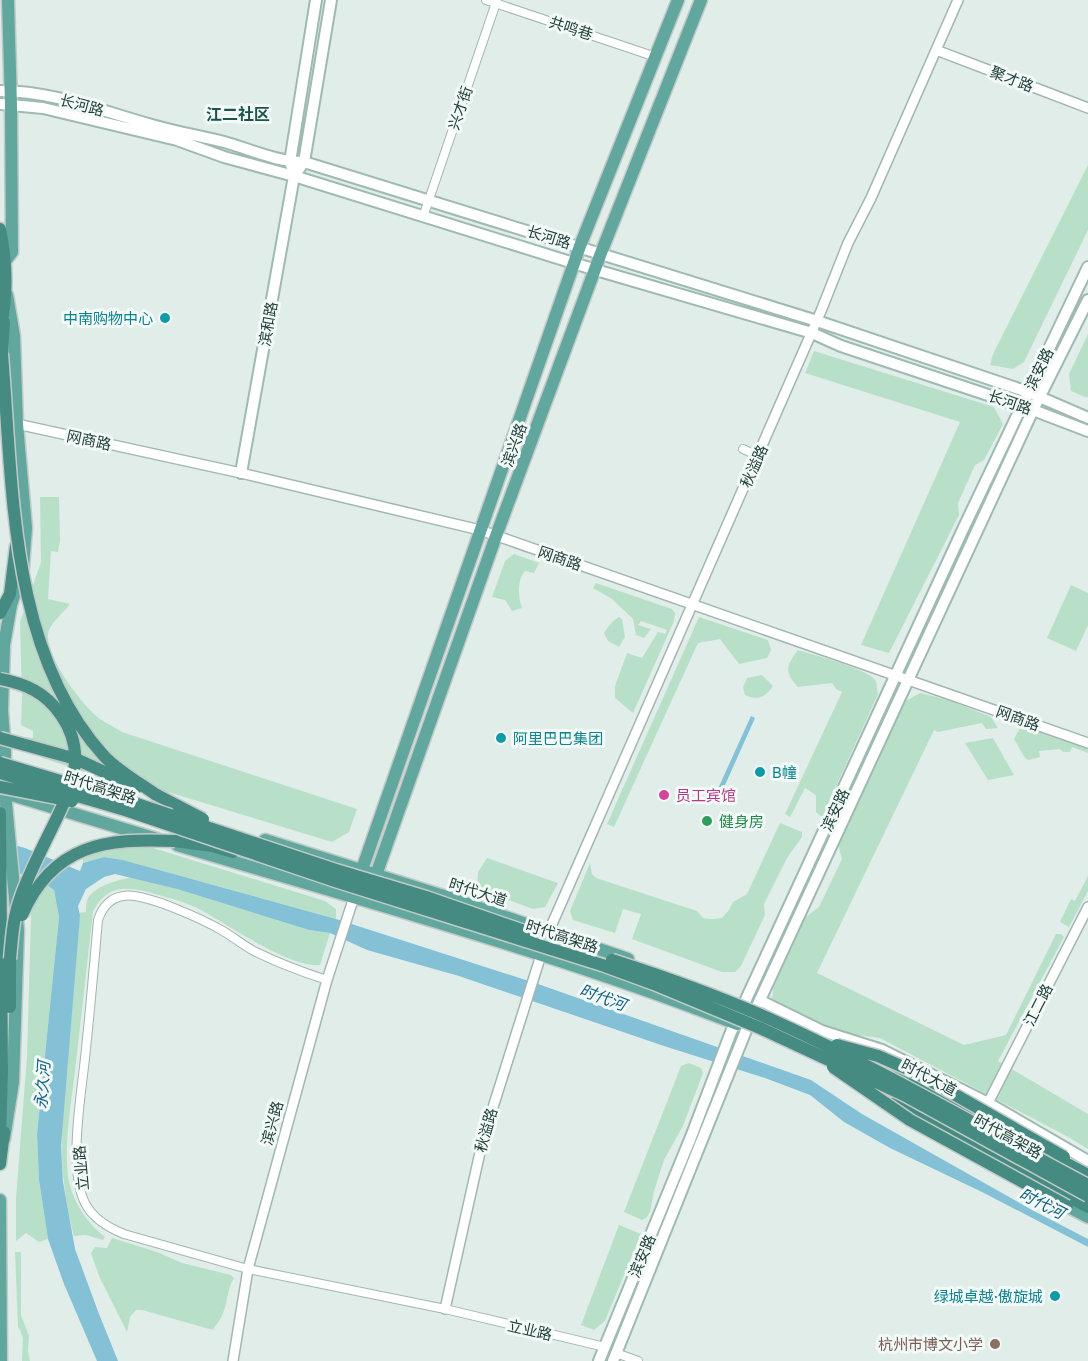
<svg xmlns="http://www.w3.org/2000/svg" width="1088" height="1361" viewBox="0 0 1088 1361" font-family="Inter,'Noto Sans SC',sans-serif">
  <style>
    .green { fill: #b8e0c8 }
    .water { fill: #84c1d7 }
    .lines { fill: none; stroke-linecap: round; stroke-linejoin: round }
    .minor-casing { stroke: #a3b6b1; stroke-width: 10 }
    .tertiary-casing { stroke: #a3b6b1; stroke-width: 12 }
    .secondary-casing { stroke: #9fbab3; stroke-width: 14 }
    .primary-casing { stroke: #c1cac8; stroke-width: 15 }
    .trunk-casing { stroke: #c1cac8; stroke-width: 15 }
    .minor { stroke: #fff; stroke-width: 8 }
    .tertiary { stroke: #fff; stroke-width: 9 }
    .secondary { stroke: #fff; stroke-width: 10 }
    .primary { stroke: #62a79d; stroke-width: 12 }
    .trunk { stroke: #468b82; stroke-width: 12 }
    .trunk-bridge-casing { stroke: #c1cac8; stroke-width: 15; stroke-linecap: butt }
    .trunk-bridge { stroke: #468b82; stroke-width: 12 }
    .culture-dot { fill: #0f9aa8; stroke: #f2f9f7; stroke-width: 2 }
    .hotel-dot { fill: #d1479c; stroke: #f2f9f7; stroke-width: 2 }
    .leisure-dot { fill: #2e9e5b; stroke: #f2f9f7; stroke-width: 2 }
    .education-dot { fill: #8d6e63; stroke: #f2f9f7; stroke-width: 2 }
    .labels { text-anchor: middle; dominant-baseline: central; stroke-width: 6; stroke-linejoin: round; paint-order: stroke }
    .street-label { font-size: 15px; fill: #20403b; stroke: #f2f9f7 }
    .culture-label { font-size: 15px; fill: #0d838f; stroke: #f2f9f7; text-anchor: end }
    .hotel-label { font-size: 15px; fill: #b23c85; stroke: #f2f9f7; text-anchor: start }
    .leisure-label { font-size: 15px; fill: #27864d; stroke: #f2f9f7; text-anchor: start }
    .education-label { font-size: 15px; fill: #785e54; stroke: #f2f9f7; text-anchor: end }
    .neighbourhood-label { font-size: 16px; font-weight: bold; fill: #1a544c; stroke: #f2f9f7 }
    .water-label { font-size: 16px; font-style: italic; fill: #146381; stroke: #f2f9f7 }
  </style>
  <rect width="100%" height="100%" fill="#e1ede9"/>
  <path class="green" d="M1088,165V230L1024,362L1013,369L990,365L993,354Z
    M1088,334V397H1085L1071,391L1069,374Z
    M814,351L994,407L1003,424L984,460L975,465L958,503L959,515L889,653L861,645L960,422L805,373Z
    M40,497H59L60,541L58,552L51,551L48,599L70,604C64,612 53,621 49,630C41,651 79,700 94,714C101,721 113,726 122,732L357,809L349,832L332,842L168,792L111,781L43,758L25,746L26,737L33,738V731L21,725L22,698L20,622L41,562Z
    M514,554L539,563L534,573L525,571C517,580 518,597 522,608L512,611L505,600L492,597L505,561Z
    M596,583L672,609L675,613L674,621L633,713L615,698V686L627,653L642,658L658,632L665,634L667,630L641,621L638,625L651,629L644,638L636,635L633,619L612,599L593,588Z
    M1071,585L1088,593V625L1076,651L1047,638Z
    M619,617L622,619L625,637L619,647L608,641L604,633L612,622Z
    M699,617L768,640L771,650L767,658L739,664L720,639L698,643L614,827L607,824Z
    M798,650C811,654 870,670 875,680C877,683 877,690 878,694L822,817L816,812V795L805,788L790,817L785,814L842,692L836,689L832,683L798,687C784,672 786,666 798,650Z
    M762,675L773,686C766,697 757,701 745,695L743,687L747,678Z
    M920,693L949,700L991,717L998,728L986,729L982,723L938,732L934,730L817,973L964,1045L1006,1035L1056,934H1061L1064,937L998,1061L1088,1114V1149L1070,1138L880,1038L842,1033L771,1005L774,986L803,919L819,907L842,859L838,844L904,702Z
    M1021,726L1088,749V753L1072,747L1070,752H1063L1060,749L1039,751L1040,757L1028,760L1025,758L1014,739Z
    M993,738L1014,775L988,780L965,743Z
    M780,823L802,832V837L787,858L764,904L765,915L741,966L735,972H722L632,939L641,914L623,909L615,933L573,920L570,911L590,863L592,874L596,878L697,911L703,918L711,919L722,918L729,910L733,902L747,894Z
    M118,847L153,848L325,901L336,909V919L123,860L104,857L83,863V859L98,851Z
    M487,858L558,883L545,907L533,909L477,888L478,872Z
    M25,875L44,883L54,890L59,917L37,1134L39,1180L48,1239L39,1242L26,1233L16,1241V1198L27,1057L31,917Z
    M1088,876V891L1069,927L1060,922L1071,899L1075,901Z
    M133,877L177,889L309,930L330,933L320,965C288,968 225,922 195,907C182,901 169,898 155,894C127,886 107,884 93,912C87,965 81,1018 75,1071C71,1104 64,1144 68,1176C72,1201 86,1222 105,1237L103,1240L86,1235L74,1236C64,1197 60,1160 62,1119L79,913L86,912C86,908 86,902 88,898C96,885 119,880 133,877Z
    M689,1063L701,1068L703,1073L683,1126L664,1160L654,1191L650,1212L646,1218L642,1220L624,1212L681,1066Z
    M619,1225L641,1234L605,1321L594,1330L581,1325Z
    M112,1238L157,1252L182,1263L231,1275L234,1278C227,1289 228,1302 223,1313C221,1320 216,1324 213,1330L142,1310H136L130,1317L127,1332L99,1276L91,1253L95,1247L107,1248Z
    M15,1252H21V1315L29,1336L28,1351L30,1361H22L23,1338L19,1328L18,1327Z"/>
  <path class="water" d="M751,716L755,718L717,803L712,802Z
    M0,841L25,848L80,871L83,863L104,857L123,860L336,919L538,984L811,1080L862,1114L1032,1210L1088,1239V1247L984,1193L890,1148L844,1122L810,1095L765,1078L664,1046L459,976L367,950L330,933L309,930L177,889L115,874L104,877L86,889L78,906L80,916L61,1146L63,1182L75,1249L99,1314L118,1361H97L64,1284L48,1239L39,1180L37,1134L59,917L54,890L44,883L0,866Z"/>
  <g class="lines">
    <g class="minor-casing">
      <path id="minor" d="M486,0L656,57
        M423,217L497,0
        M743,449L758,456
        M327,980C302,972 278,963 254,951C243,945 233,937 223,931C204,920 144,892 123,896C110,898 102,908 98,920C94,966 90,1012 85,1058C81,1096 68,1169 85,1203C93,1219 109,1228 124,1234L248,1269L445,1309L605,1347
        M616,1353L638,1361"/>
    </g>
    <g class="tertiary-casing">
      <path id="tertiary" d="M936,50L1088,108
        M17,424L241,473L480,530L1088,743
        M549,931L821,311L848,243L871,198L958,0
        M988,1103L1088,907
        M445,1309L483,1139L541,955
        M233,1361L248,1269L327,980L354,897"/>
    </g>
    <g class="secondary-casing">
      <path id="secondary" d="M0,91C53,91 101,111 152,125C176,132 200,136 224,142C250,149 276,162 304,162L817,321L1028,392L1088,418
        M0,104L43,108L177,140L224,157L294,176L596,270L812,333L841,346L1033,410L1088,431
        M292,168L290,162L316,0
        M241,473L294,176L304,162L331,0
        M761,1001L822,1031L882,1050L988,1103L1088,1161
        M599,1361L691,1137L731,1032L964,527L1088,267
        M613,1361L747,1028L1033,410L1088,300"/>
    </g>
    <g class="primary-casing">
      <path id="primary" d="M6,260L12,252L11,105L8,0
        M2,792L157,839
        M265,840L453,899L628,959
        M177,845C365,901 554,953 737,1024
        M359,878L580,246L678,0
        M371,880L376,875L496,536L601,253L701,0
        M881,1069L899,1074L914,1082
        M4,1139L13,1082L18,930L5,793V752L2,710L4,645L11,605L23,567L26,528L17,424L14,336L7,295
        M0,1200L1,1361
        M1067,1206L1088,1217"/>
    </g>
    <g class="trunk-casing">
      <path id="trunk" d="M0,229C7,263 8,296 0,330
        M2,354L4,322
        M0,613L10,594L16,546
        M155,794L178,806
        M0,813L2,1071L0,1138
        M175,841L212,846L233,852
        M10,1007V959
        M914,1082L1029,1143
        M895,1103L1088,1207
        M1052,1156L1088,1175
        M0,1164L4,1132"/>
    </g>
    <use href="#minor" class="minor"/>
    <use href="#tertiary" class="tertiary"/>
    <use href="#secondary" class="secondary"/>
    <use href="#primary" class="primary"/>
    <use href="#trunk" class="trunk"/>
    <g class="trunk-bridge-casing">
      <path id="trunk-bridge" d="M2,354C13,486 9,652 104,756C118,771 138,782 155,794
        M0,679C26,684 45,692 61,715C89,755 70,791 51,830C40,852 29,874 21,896C13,917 12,938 10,959
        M0,738L76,759L137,787
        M0,763L134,803L336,870L426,897L530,933
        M0,773L125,810L335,881L602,965L654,984L760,1028L904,1095L1088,1196
        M0,787L72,801
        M178,806L203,819
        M22,915C53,844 106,838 175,841
        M612,960C665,977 718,996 770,1019C879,1068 983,1129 1088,1185
        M837,1045L878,1056L917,1073L1064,1157
        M833,1067L910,1120L1067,1206"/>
    </g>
    <use href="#trunk-bridge" class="trunk-bridge"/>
  </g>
  <g class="culture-dot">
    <circle cx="165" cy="318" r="6"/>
    <circle cx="501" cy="738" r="6"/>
    <circle cx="760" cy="772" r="6"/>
    <circle cx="1055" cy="1296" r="6"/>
  </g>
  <circle class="hotel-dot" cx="664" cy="795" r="6"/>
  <circle class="leisure-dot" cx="707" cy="821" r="6"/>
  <circle class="education-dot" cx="995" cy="1344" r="6"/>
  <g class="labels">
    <g class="street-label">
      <text transform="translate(571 28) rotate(18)">共鸣巷</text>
      <text transform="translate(1012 79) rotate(21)">聚才路</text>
      <text transform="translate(82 105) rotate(15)">长河路</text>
      <text transform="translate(460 108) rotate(-71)">兴才街</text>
      <text transform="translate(549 237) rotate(17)">长河路</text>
      <text transform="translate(268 324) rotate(-80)">滨和路</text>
      <text transform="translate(1039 369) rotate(-64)">滨安路</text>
      <text transform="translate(1010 402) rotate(19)">长河路</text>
      <text transform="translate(89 440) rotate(12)">网商路</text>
      <text transform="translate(514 445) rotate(-70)">滨兴路</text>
      <text transform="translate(754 466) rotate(-66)">秋溢路</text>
      <text transform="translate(560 558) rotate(19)">网商路</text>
      <text transform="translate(1018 718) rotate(20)">网商路</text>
      <text transform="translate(100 787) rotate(18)">时代高架路</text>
      <text transform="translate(835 810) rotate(-65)">滨安路</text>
      <text transform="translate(478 892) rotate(18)">时代大道</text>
      <text transform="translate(562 936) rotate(18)">时代高架路</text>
      <text transform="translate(1038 1005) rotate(-63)">江二路</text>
      <text transform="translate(929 1077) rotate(28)">时代大道</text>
      <text transform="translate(272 1123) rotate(-75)">滨兴路</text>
      <text transform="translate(486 1130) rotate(-74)">秋溢路</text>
      <text transform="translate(1008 1136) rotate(29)">时代高架路</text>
      <text transform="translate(81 1168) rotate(-95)">立业路</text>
      <text transform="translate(642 1256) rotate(-67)">滨安路</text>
      <text transform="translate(530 1330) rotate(13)">立业路</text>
    </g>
    <g class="culture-label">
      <text x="153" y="318">中南购物中心</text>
      <text x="513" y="738" text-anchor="start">阿里巴巴集团</text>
      <text x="772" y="772" text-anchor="start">B幢</text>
      <text x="1043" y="1296">绿城卓越·傲旋城</text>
    </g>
    <g class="hotel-label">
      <text x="676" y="795">员工宾馆</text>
    </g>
    <g class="leisure-label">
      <text x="719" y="821">健身房</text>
    </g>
    <g class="education-label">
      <text x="983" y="1344">杭州市博文小学</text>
    </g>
    <g class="neighbourhood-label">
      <text x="238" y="114">江二社区</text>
    </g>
    <g class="water-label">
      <text transform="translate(603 997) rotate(20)">时代河</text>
      <text transform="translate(42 1085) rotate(-86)">永久河</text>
      <text transform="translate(1042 1203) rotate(27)">时代河</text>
    </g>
  </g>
</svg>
